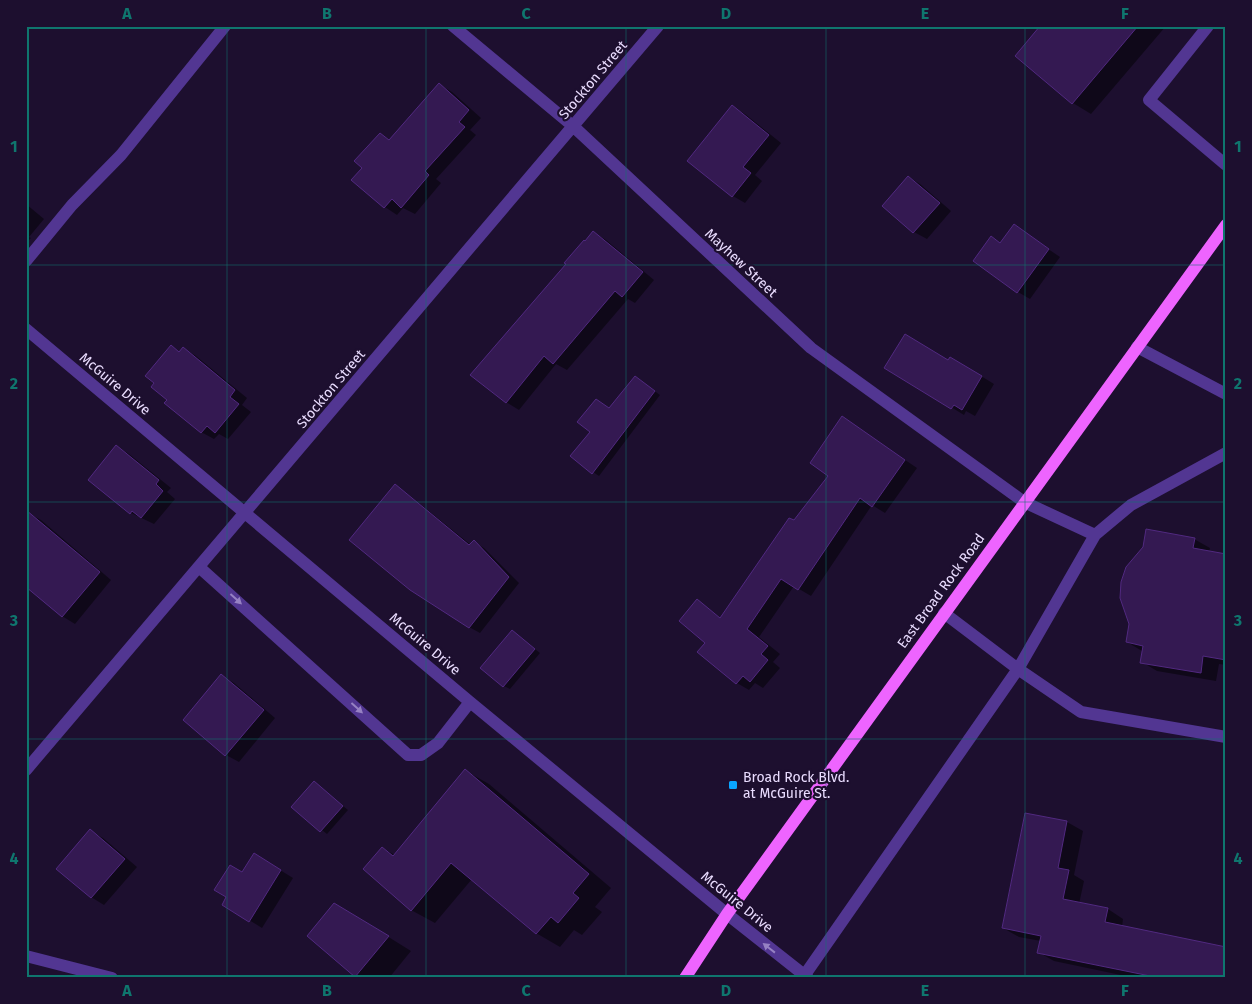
<svg xmlns="http://www.w3.org/2000/svg" width="1252" height="1004" viewBox="0 0 1252 1004" font-family="'Fira Sans',sans-serif">
  <style>
    .shadow { fill: #0007 }
    .building { fill: #341952; stroke: #512980 }
    .lines { fill: none; stroke-linecap: round; stroke-linejoin: round }
    .minor { stroke: #523692; stroke-width: 12 }
    .major { stroke: #ee64ff; stroke-width: 12 }
    .oneway { fill: #9681c3 }
    .grid { fill: none; stroke: #0f766e; stroke-width: 1; stroke-opacity: 0.55 }
    .poi-dot { fill: #09a5ff; stroke: #1d0f2f; stroke-width: 2 }
    .labels { text-anchor: middle; dominant-baseline: central; stroke-width: 4.5; stroke-linejoin: round; paint-order: stroke }
    .street-label { font-size: 14px; fill: #eaddff; stroke: #1d0f2f }
    .poi-label { font-size: 14px; fill: #eaddff; stroke: #1d0f2f; text-anchor: start }
    .neatline { fill: none; stroke: #0f766e; stroke-width: 2 }
    .grid-label { font-size: 16px; text-anchor: middle; font-weight: bold; fill: #0f766e }
  </style>
  <rect width="100%" height="100%" fill="#1d0f2f"/>
  <path class="shadow" d="M1035,26H1166L1091,114L1073,103L1039,29Z
    M440,85L452,92L481,118L470,130L476,135L436,179L441,183L415,214L403,208L397,215L385,207L353,180L364,167L380,134L390,140Z
    M732,107L745,114L781,143L755,175L762,181L745,203L733,196Z
    M908,177L920,184L951,211L927,239L914,232L884,206Z
    M26,204L44,219L29,237L31,238L26,243Z
    M1014,226L1060,257L1030,299L1018,292L991,238L1001,243Z
    M594,233L606,240L654,280L635,303L628,299L567,370L556,364L519,410L506,402L586,242Z
    M171,347L180,352L183,348L196,356L247,398L242,405L251,412L228,439L219,434L214,439L201,432L168,399Z
    M948,362L963,365L994,384L975,416L966,411L964,415L886,367Z
    M635,377L660,395L599,476L593,472L591,432Z
    M843,418L917,468L885,513L872,505L811,596L794,586L759,637L780,654L773,662L780,668L763,688L755,683L749,690L737,683L707,642L697,601L721,618L829,475Z
    M117,447L129,454L171,488L167,492L175,499L154,524L131,513Z
    M395,486L405,492L471,545L474,542L484,548L519,583L480,633L469,627Z
    M28,513L41,520L111,580L75,624L62,616Z
    M1194,539L1210,548L1209,552L1226,555V665L1219,664L1216,681L1157,671L1142,662V651L1127,642Z
    M512,631L540,653L510,689L504,686Z
    M222,676L234,683L275,718L239,762L226,755Z
    M466,771L489,784L611,888L595,907L602,912L582,935L574,930L560,947L536,933L472,879L435,923L411,910L382,848L395,855Z
    M314,783L348,810L327,834L293,807Z
    M1026,814L1067,822L1083,831L1074,875L1084,881L1079,904L1108,909L1123,919L1122,927L1226,978H1135L1054,961L1038,952L1041,941L1019,937L1003,928Z
    M90,831L103,838L137,867L104,905L91,897Z
    M267,862L293,878L262,928L223,904L242,874Z
    M358,918L411,951L389,978H359L356,976Z"/>
  <path class="building" d="M1040,26H1138L1072,104L1015,56Z
    M439,83L469,110L459,122L465,127L425,171L429,175L401,208L392,199L384,208L351,180L362,168L354,161L380,133L389,140Z
    M732,105L769,135L743,167L751,173L732,197L687,161Z
    M908,176L940,203L913,233L882,206Z
    M1014,224L1049,249L1017,293L973,261L991,236L1000,243Z
    M593,231L643,272L622,297L615,291L553,364L544,356L506,403L470,375L566,264L564,263L584,240L585,241Z
    M905,334L948,360L950,357L982,376L962,410L954,405L951,409L884,368Z
    M171,345L179,352L183,347L235,390L230,397L239,404L215,433L207,426L201,433L164,403L167,400L151,387L154,383L145,376Z
    M635,376L655,391L592,474L570,456L590,432L577,422L596,399L609,408Z
    M842,416L905,460L872,507L860,498L798,590L781,579L747,629L768,646L761,654L768,660L750,682L743,676L736,684L697,652L705,643L679,621L697,599L720,618L789,518L794,520L828,476L810,463Z
    M116,445L159,480L156,484L163,491L141,518L132,511L130,514L88,480Z
    M395,484L469,545L474,540L509,577L469,628L410,590L349,540Z
    M26,510L100,572L62,617L26,587Z
    M1146,529L1195,538L1193,548L1226,554V660L1203,656L1201,673L1140,663L1143,646L1126,642L1129,624L1120,598L1121,582L1126,567L1143,547Z
    M512,630L535,649L503,687L480,668Z
    M221,674L264,710L225,756L183,720Z
    M465,769L589,874L573,893L579,898L558,923L551,917L536,934L451,863L411,911L363,869L382,847L393,856Z
    M314,781L343,806L320,832L291,807Z
    M1025,813L1067,821L1058,868L1069,870L1063,899L1108,908L1105,922L1226,947V978H1160L1037,953L1041,936L1002,928Z
    M90,829L125,859L91,898L56,869Z
    M254,853L281,870L249,922L222,905L226,897L214,890L230,865L242,872Z
    M334,903L389,936L355,977L307,936Z"/>
  <g class="lines">
    <path class="minor" d="M453,26L574,127L811,348L1024,502L1095,535L1131,505L1226,453
      M1208,26L1149,100L1226,165
      M26,261L72,205L121,155L225,26
      M26,329L470,702L727,914L808,978
      M1137,347L1226,394
      M199,567L408,755H421L438,743L470,702
      M944,613L1018,669L1095,535
      M26,770L658,26
      M26,956L112,978
      M804,976L1018,669L1081,712L1226,737"/>
    <path class="major" d="M685,978L727,914L1226,225"/>
  </g>
  <defs><path id="oneway-solid" d="M-6-.8H1V-3.2L6.5 0L1 3.2V.8H-6Z" transform="scale(1.25)"/></defs>
  <g class="oneway">
    <use href="#oneway-solid" transform="translate(236 599) rotate(42)"/>
    <use href="#oneway-solid" transform="translate(357 708) rotate(42)"/>
    <use href="#oneway-solid" transform="translate(769 948) rotate(-142)"/>
  </g>
  <path class="grid" d="M227,26V978M426,26V978M626,26V978M826,26V978M1025,26V978M26,265H1226M26,502H1226M26,739H1226"/>
  <rect class="poi-dot" x="728" y="780" width="10" height="10" rx="2.5"/>
  <g class="labels">
    <g class="street-label">
      <text transform="translate(593 80) rotate(-50)">Stockton Street</text>
      <text transform="translate(741 263) rotate(43)">Mayhew Street</text>
      <text transform="translate(115 384) rotate(40)">McGuire Drive</text>
      <text transform="translate(331 389) rotate(-50)">Stockton Street</text>
      <text transform="translate(941 591) rotate(-54)">East Broad Rock Road</text>
      <text transform="translate(425 644) rotate(40)">McGuire Drive</text>
      <text transform="translate(737 902) rotate(39)">McGuire Drive</text>
    </g>
    <g class="poi-label">
      <text x="743" y="777">Broad Rock Blvd.<tspan x="743" dy="16">at McGuire St.</tspan></text>
    </g>
  </g>
  <rect width="1252" height="1004" fill="none" stroke="#1d0f2f" stroke-width="55"/>
  <rect x="28" y="28" width="1196" height="948" class="neatline"/>
  <g class="grid-label">
    <text x="127" y="19">A</text>
    <text x="327" y="19">B</text>
    <text x="526" y="19">C</text>
    <text x="726" y="19">D</text>
    <text x="925" y="19">E</text>
    <text x="1125" y="19">F</text>
    <text x="14" y="152">1</text>
    <text x="1238" y="152">1</text>
    <text x="14" y="389">2</text>
    <text x="1238" y="389">2</text>
    <text x="14" y="626">3</text>
    <text x="1238" y="626">3</text>
    <text x="14" y="864">4</text>
    <text x="1238" y="864">4</text>
    <text x="127" y="996">A</text>
    <text x="327" y="996">B</text>
    <text x="526" y="996">C</text>
    <text x="726" y="996">D</text>
    <text x="925" y="996">E</text>
    <text x="1125" y="996">F</text>
  </g>
</svg>
